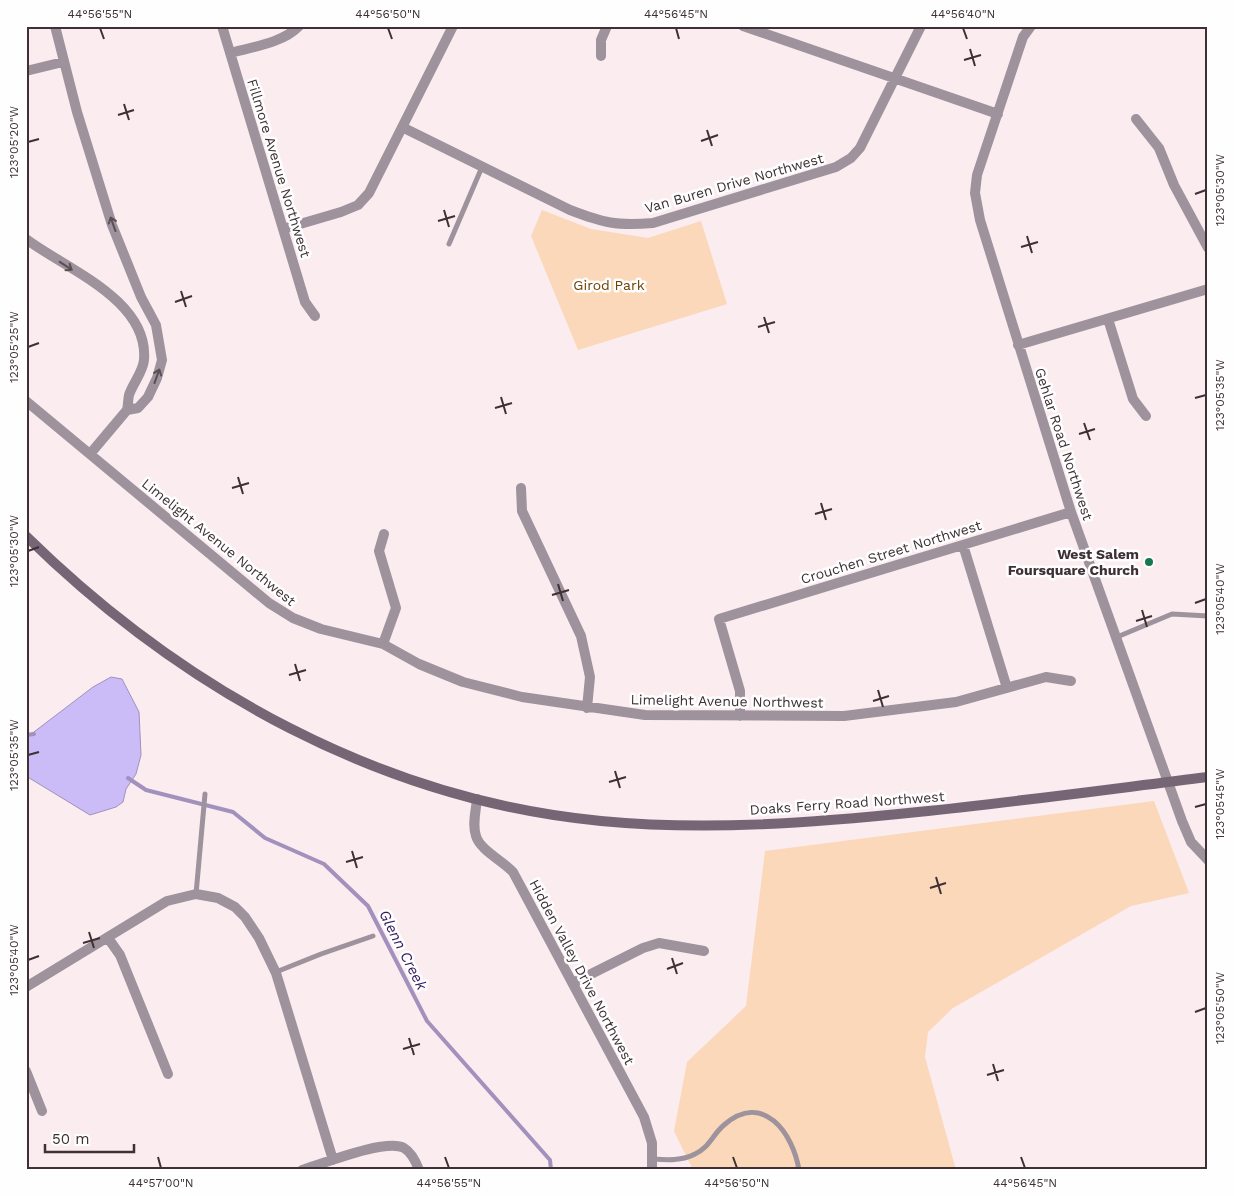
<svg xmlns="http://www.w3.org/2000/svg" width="1234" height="1196" viewBox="0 0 1234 1196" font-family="'Work Sans',sans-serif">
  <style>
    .green { fill: #fad8b9 }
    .water { fill: #cbbbf7; stroke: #a191bc }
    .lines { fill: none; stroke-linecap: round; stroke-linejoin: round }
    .stream { stroke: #a191bc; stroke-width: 4 }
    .service { stroke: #9e939d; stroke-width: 5 }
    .minor { stroke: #9e939d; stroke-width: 10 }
    .secondary { stroke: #766675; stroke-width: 10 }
    .oneway { stroke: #5b4e54 }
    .ticks { fill: none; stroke: #3e3034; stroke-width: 2 }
    .poi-dot { fill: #15784f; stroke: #fefefe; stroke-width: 2 }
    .labels { text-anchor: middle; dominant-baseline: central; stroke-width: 5; stroke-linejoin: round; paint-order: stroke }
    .street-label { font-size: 14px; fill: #3e3034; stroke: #fefefe }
    .park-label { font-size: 14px; fill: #6f4005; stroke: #fefefe }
    .poi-label { font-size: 14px; font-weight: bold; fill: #3e3034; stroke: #fefefe; text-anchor: end }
    .water-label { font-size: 15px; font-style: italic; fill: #361c60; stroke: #fefefe }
    .neatline { fill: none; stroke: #3e3034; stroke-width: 2 }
    .ticks-label { font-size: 12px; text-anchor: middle; fill: #3e3034 }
  </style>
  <rect width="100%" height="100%" fill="#fbecf0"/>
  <path class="green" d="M542,210L591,229L648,238L701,221L727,304L578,350L531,236Z
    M1154,801L1189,893L1131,906L953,1008L928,1032L925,1057L956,1170H693L674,1131L687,1062L746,1006L765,851Z"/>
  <path class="water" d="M111,677L122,679L139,712L141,755L136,774L126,789L123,802L116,807L90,815L26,776V738L93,687Z"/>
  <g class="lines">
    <path class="stream" d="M26,735L34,734
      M128,778L146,790L233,812L265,838L324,864L368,906L427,1021L550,1160L551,1170"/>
    <path class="service" d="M449,244L482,167
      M1117,637L1172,614L1208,616
      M196,894L205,794
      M276,972L321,954L373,936
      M653,1159C667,1160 682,1161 695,1154C709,1148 713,1134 724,1125C763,1091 793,1133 799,1170"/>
    <path class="minor" d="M55,26L77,112L112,225L141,297L156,325L162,360L157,378L148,397L138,408L127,410
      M222,26L305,302L315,316
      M743,26L998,114
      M1031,26L1023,37L977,175L975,193L980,220L1071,512L1182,821L1191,842L1208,860
      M230,53C252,47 283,43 299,26
      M601,56V40L607,26
      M26,71L63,62
      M1136,119L1159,148L1174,185L1208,248
      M404,128L570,210C604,223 616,226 653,223L836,167L851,158L860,148L921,26
      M283,229L341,212L358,205L369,193L453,26
      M26,239C66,269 149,300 144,360C143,372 133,383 129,395C128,400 128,406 127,410
      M1108,319L1133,399L1146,416
      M1018,345L1208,289
      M26,401L269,603L293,618L321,629L383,644L419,664L463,682L522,697L645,715L844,716L956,702L1046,677L1071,681
      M90,454L127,410
      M521,488L522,511L581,636L590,677L587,708
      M963,545L1007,688
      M383,644L396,608L379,551L384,534
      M740,716V691L719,619L1071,512
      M477,799C476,810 472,825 476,836C480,850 503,861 513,872L644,1117L652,1143V1170
      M108,938L120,955L168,1074
      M573,983L643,948L659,943L704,951
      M26,987L167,901L196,894L218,898L235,907L245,917L259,938L276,973L333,1160
      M26,1071L42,1111
      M302,1170C322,1164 386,1138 404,1148C411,1152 416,1162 419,1170"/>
    <path class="secondary" d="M26,536C182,689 381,800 601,821C706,831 813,823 918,812C1015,802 1111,789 1208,777"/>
  </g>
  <defs><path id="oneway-shaft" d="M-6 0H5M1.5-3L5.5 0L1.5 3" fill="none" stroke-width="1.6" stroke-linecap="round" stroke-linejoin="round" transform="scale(1.25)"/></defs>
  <g class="oneway">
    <use href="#oneway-shaft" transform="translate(113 224) rotate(-110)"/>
    <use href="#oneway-shaft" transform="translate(66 266) rotate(33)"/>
    <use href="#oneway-shaft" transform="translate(157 376) rotate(-70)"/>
  </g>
  <path class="ticks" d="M100,28L104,39M388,28L392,39M676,28L679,39M963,28L967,39M970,49L975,66M964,60L981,55M124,104L129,120M118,115L134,110M707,130L712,146M701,141L718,135M28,142L39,139M1195,194L1206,190M444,210L449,227M438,221L455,216M1027,236L1032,253M1021,247L1038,242M181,291L186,307M175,302L192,296M764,317L769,333M758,327L775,322M28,347L39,343M501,397L506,414M1195,398L1206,395M495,408L512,403M1084,423L1090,440M1079,434L1095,429M238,477L243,494M232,488L249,483M821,503L826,520M815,514L832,509M28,551L39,547M558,584L563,601M552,595L569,590M1195,603L1206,599M1142,610L1147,627M1136,621L1152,616M295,664L300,681M289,675L306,670M878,690L883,707M873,701L889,696M28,755L39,752M615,771L620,788M609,782L626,777M1195,807L1206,804M352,851L357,868M346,862L363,857M936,877L941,894M930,888L946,883M89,932L94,948M83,943L100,938M672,958L677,974M28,960L39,956M667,969L683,963M1195,1012L1206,1008M409,1038L414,1055M403,1049L420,1044M993,1064L998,1081M987,1075L1004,1070M158,1157L161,1168M445,1157L449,1168M733,1157L737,1168M1021,1157L1025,1168"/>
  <circle class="poi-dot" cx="1149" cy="562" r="5"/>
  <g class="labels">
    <g class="street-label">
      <text transform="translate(279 168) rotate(73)">Fillmore Avenue Northwest</text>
      <text transform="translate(734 183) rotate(-16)">Van Buren Drive Northwest</text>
      <text transform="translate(1064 444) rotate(72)">Gehlar Road Northwest</text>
      <text transform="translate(219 542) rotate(39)">Limelight Avenue Northwest</text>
      <text transform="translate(891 552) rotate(-17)">Crouchen Street Northwest</text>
      <text transform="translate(727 701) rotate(1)">Limelight Avenue Northwest</text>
      <text transform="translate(847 803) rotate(-4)">Doaks Ferry Road Northwest</text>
      <text transform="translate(582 972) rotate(62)">Hidden Valley Drive Northwest</text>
    </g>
    <g class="park-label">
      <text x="609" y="285">Girod Park</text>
    </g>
    <g class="poi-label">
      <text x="1139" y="554">West Salem<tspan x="1139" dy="16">Foursquare Church</tspan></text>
    </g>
    <g class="water-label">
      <text transform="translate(403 950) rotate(63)">Glenn Creek</text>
    </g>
  </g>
  <rect width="1234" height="1196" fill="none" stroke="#fefefe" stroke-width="55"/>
  <path d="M45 1144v8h89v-8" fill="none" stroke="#3e3034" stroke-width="2.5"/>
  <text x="52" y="1144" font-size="15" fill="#3e3034" stroke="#fefefe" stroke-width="4" paint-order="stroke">50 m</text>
  <rect x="28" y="28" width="1178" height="1140" class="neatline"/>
  <g class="ticks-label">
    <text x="100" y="18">44°56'55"N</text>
    <text x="388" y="18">44°56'50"N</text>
    <text x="676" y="18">44°56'45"N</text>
    <text x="963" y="18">44°56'40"N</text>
    <text transform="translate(14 142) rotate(-90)" y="4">123°05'20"W</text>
    <text transform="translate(1220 190) rotate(-90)" y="4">123°05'30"W</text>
    <text transform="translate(14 347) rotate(-90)" y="4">123°05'25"W</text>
    <text transform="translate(1220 395) rotate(-90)" y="4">123°05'35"W</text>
    <text transform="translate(14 551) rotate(-90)" y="4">123°05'30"W</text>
    <text transform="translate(1220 599) rotate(-90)" y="4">123°05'40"W</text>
    <text transform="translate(14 755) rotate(-90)" y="4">123°05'35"W</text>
    <text transform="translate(1220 804) rotate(-90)" y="4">123°05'45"W</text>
    <text transform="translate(14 960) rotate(-90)" y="4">123°05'40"W</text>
    <text transform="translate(1220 1008) rotate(-90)" y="4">123°05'50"W</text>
    <text x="161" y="1187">44°57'00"N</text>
    <text x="449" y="1187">44°56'55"N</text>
    <text x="737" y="1187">44°56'50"N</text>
    <text x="1025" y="1187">44°56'45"N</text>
  </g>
</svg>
